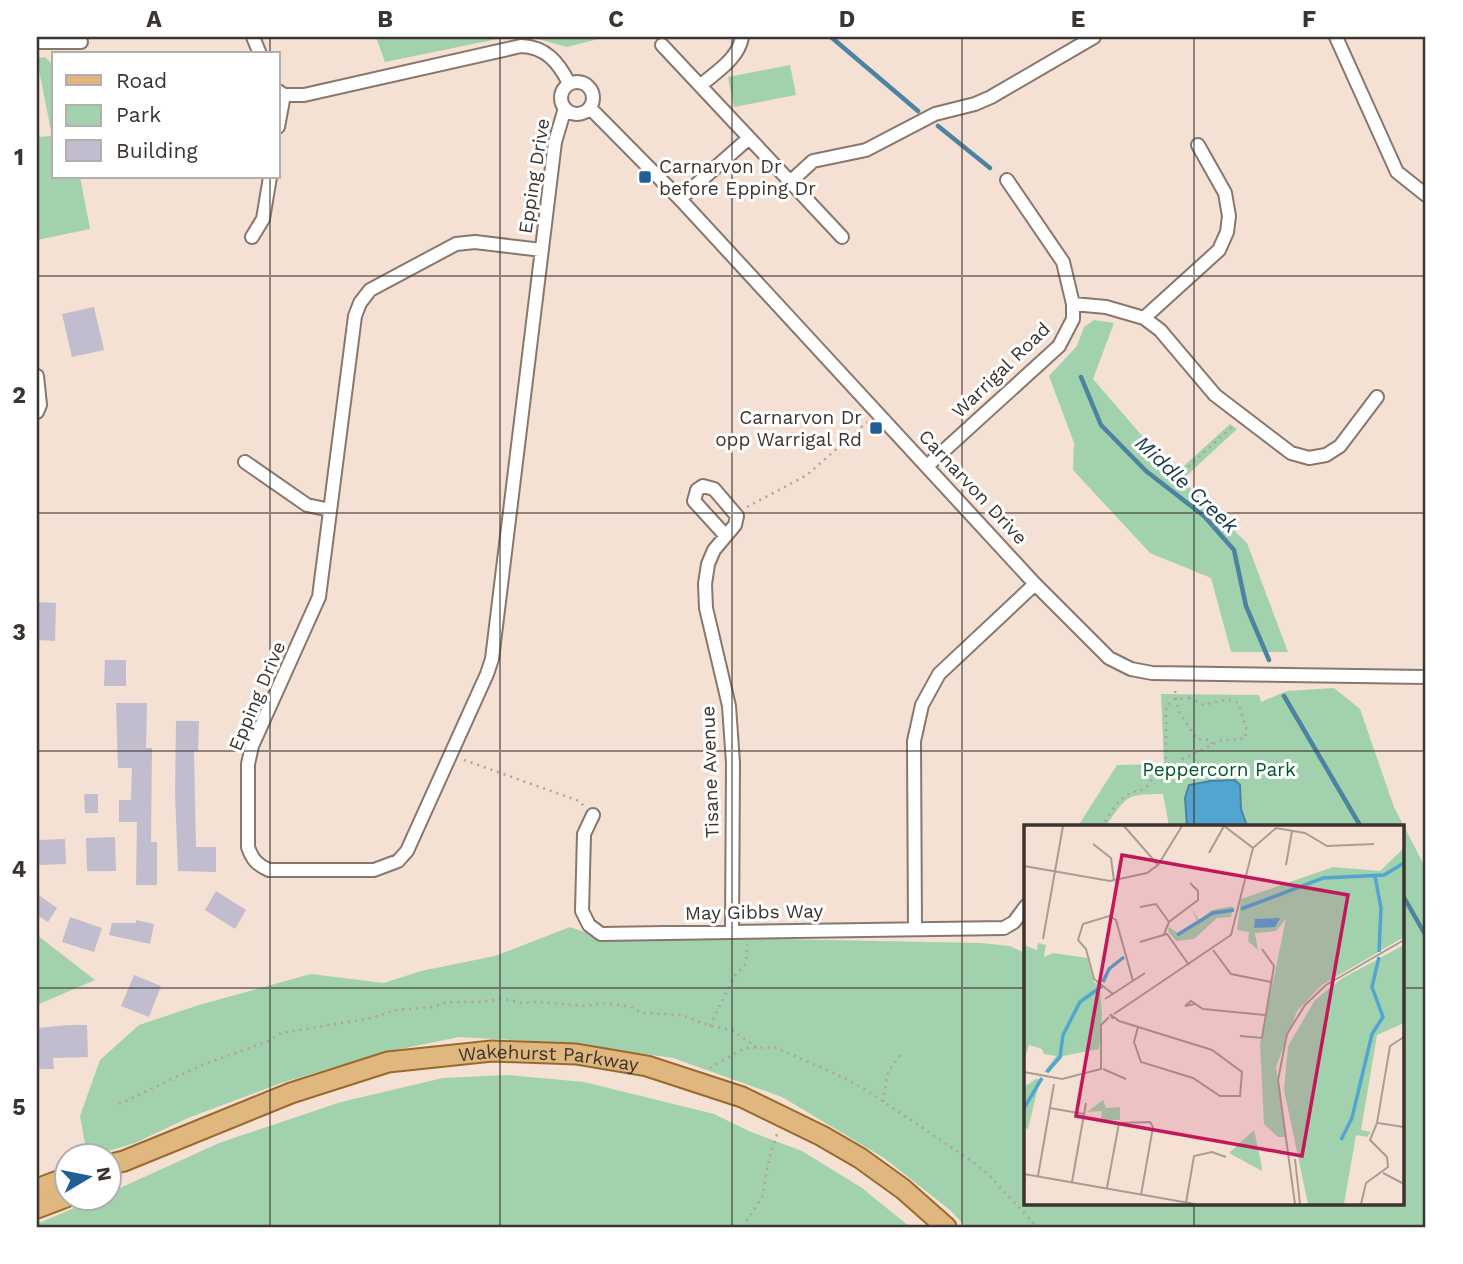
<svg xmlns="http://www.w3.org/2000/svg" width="1463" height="1264" viewBox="0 0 1463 1264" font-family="'Work Sans',sans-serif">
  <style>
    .green { fill: #a1d2ad }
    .water { fill: #53a5d1; stroke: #4c83a0; stroke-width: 2 }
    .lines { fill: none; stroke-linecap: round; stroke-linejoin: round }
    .stream { stroke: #4c83a0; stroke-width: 4.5 }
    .building { fill: #c2bccf }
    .minor-casing { stroke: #88776c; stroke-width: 16 }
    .primary-casing { stroke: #986a2c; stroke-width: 23 }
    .path { stroke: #b1a298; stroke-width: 2.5; stroke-dasharray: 2 5; stroke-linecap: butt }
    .minor { stroke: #fff; stroke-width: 12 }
    .primary { stroke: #dfb77f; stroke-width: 19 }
    .grid { fill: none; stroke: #3b342f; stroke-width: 2; stroke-opacity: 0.55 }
    .poi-dot { fill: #206096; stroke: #fff; stroke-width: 2.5 }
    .labels { text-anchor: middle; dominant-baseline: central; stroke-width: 6; stroke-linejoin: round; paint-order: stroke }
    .poi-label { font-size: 19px; fill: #3b342f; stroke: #fff; text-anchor: start }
    .street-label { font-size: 19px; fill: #3b342f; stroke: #fff }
    .park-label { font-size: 19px; fill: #00582a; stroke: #fff }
    .water-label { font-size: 21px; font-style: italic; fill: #163a4d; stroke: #fff }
    .inset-river { fill: none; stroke: #53a5d1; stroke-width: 3.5 }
    .inset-road { fill: none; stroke: #aa9c92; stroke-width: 2 }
    .view { fill: #c2185b; fill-opacity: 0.15; stroke: #c2185b; stroke-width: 3.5 }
    .inset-edge { fill: none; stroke: #3b342f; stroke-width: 3.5 }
    .neatline { fill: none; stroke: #3b342f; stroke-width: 2.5 }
    .grid-label { font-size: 23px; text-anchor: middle; font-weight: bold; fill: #3b342f }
  </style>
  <rect width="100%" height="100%" fill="#f4e1d4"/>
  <path class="green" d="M376,37H507L385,62Z
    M531,37H606L567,47Z
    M45,57L54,66V177H80L90,229L37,240V137L52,136L37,60V58Z
    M790,65L796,95L734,107L728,77Z
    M1094,320L1114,323L1093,379L1175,474L1230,424L1237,429L1182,480L1247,543L1288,652H1231L1211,578L1150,553L1073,470L1074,443L1049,376L1077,346L1084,327Z
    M1334,688L1360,709L1394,807L1426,869V1227H966L950,1210L884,1158L782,1097L673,1058L567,1043L459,1037L381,1053L281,1083L188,1118L135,1143L95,1155H87L80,1116L100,1060L139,1025L199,1005L311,974L384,983L421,971L495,956L570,927L604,939L728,938L981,943L1010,946L1025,953L1026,1203H1402V827L1169,826L1163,794C1125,794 1127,796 1106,826H1078L1117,765L1164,764L1161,694L1259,695L1261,702L1287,691Z
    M37,935L95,980L37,1005Z
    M507,1075L584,1082L714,1114L751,1132L802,1151L862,1188L910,1227H37V1224L97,1198H108L109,1193L219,1143L341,1102L443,1078Z"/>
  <path class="water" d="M1235,780L1240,785L1241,809L1247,826H1187L1185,798L1189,785L1210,781Z"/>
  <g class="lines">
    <path class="stream" d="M831,37L918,111
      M938,126L990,168
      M1081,377L1101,425L1146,471L1204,516L1234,550L1246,606L1269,660
      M1284,696L1361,827
      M1402,894L1426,936"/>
  </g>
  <path class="building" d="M94,307L104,350L72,357L62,314Z
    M37,602L56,603L55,641L37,640Z
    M105,660H126V686H104Z
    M116,703H147L146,748H152L151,842H157V885H136L137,822H119V800H131L132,768H118Z
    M176,721H199L198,751H194L196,847H216V872L178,871L175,794Z
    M84,794H98V813H85Z
    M115,837L116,871H87L86,838Z
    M65,839L66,864L39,865L38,840Z
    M216,891L246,910L235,929L205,910Z
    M37,894L57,908L48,922L37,915Z
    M70,917L102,928L94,952L62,942Z
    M136,920L154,924L150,944L109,935L112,923H136Z
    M134,975L161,986L149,1017L121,1006Z
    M68,1025H87L88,1057L53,1058L54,1069H37V1028Z"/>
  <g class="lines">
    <g class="minor-casing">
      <path id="minor" d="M253,37L260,54
        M1336,37L1397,172L1426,195
        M37,42H81
        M662,45L842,237
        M561 98a16 16 0 1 1 32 0a16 16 0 1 1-32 0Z
        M701,85C716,72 739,58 742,37
        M278,91L284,95H304L521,46C546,47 558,62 569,83
        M590,108L680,199L1035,584L1109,658L1131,669L1152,673L1426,677
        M278,127L284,95
        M790,182L813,161L866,150L935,114L975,104L991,97L1094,37
        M680,199L749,138
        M252,237L263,219L270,177
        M542,250L475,242L456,244L370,290L360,303L355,316L319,597L252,746L248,764V847C252,859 257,865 269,870H374L398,861L407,851L487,674L492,659L555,142L565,108
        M1073,304L1106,307L1144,318L1160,330L1215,395L1291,453L1309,458L1326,455L1340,446L1377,397
        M1144,318L1219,250L1227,232L1229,216L1225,193L1198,145
        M37,376L40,405L37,412
        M245,462L307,505L330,510
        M927,466L1059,346L1073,319V304L1063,262L1007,180
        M725,535L694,501L697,490L703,486L714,489L737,516L735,525L714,550L708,564L705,584L706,608L729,706L733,763L732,931
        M593,815L584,834L582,911L589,925L601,934L1004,928L1014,922L1026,906
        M915,929L914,741L922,705L939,674L1035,584"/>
    </g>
    <g class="primary-casing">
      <g id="primary">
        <path id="s1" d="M108,1165L124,1161L291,1093L388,1062L492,1051L576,1054L647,1066L742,1097L822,1136L860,1158L903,1189L946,1227"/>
        <path d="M37,1189L66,1178"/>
        <path d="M37,1208L66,1197"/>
      </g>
    </g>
    <path class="path" d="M1178,476L1233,426
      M747,507L807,475L867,422
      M1175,691L1178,710L1197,739L1211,740L1212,744
      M1189,698L1204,705C1216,702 1227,697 1238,703L1247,731L1244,739L1222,740L1182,759L1176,773L1170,775L1164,769L1166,754V706L1175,699Z
      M464,760L579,801L584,806
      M1101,827C1108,818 1114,806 1122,799C1142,782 1142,801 1155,773L1164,769
      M710,1026L733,978L746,963L747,944
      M710,1068L745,1048L774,1047L836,1074L863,1088L966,1157L987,1173L1037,1227
      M883,1102L888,1072L901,1054
      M119,1104L202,1065L266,1042L281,1033L371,1018L396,1010L432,1007L447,1002H477L504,999L522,1003L537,1002L586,1006L608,1003L631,1007L642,1013L682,1015L710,1026L732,1030L758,1048
      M743,1227L762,1197L769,1159L777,1134"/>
    <use href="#minor" class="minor"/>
    <use href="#primary" class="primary"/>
  </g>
  <path class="grid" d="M270,37V54M500,37V1227M732,37V1227M962,37V1227M1194,37V827M270,177V1227M37,276H1426M37,513H1426M37,751H1426M37,988H1026M1402,988H1426M1194,1203V1227"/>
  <g class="poi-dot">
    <rect x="638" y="170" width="14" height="14" rx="3.5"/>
    <rect x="869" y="421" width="14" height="14" rx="3.5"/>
  </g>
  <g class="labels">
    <g class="poi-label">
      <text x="659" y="166">Carnarvon Dr<tspan x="659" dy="22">before Epping Dr</tspan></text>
      <text x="862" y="417" text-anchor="end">Carnarvon Dr<tspan x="862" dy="22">opp Warrigal Rd</tspan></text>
    </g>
    <g class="street-label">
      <text transform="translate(534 176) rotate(-81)">Epping Drive</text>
      <text transform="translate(1001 370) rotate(-44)">Warrigal Road</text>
      <text transform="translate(973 487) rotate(47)">Carnarvon Drive</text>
      <text transform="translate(257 696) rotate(-67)">Epping Drive</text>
      <text transform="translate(710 772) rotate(-92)">Tisane Avenue</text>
      <text transform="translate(754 912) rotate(-1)">May Gibbs Way</text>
      <text stroke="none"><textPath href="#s1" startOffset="460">Wakehurst Parkway</textPath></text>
    </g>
    <g class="park-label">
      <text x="1219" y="769">Peppercorn Park</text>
    </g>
    <g class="water-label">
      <text transform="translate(1187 484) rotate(43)">Middle Creek</text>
    </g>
  </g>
  <g transform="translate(1024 825)">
    <rect width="380" height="380" fill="#f4e1d4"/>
    <path d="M380,23V112L298,160L273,186L252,242L262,312H254L240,299L236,219L262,94L252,106L231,108L234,125L224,116L225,107L213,105L217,74L309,42L356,46ZM209,81L207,92L193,93L170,114L152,116L144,106L145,102L154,108L173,96L168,84L175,95L188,85ZM14,118L22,120L20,132L29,128L63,133L70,157L76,161L78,191L75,224L39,231L24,248L20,247L32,231L20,229L18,224L5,220L0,236V120L13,125ZM380,120V198L353,210L337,305L347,307L343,312L332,310L320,379H284L260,265L264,221L291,175L317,154ZM12,254H16L4,304L0,303V262ZM79,275L82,283L96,282V295H77L78,286L63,287ZM230,305L237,337L238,346L205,328Z" fill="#a1d2ad"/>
    <path d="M256,93L251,102L230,103L231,94Z" fill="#53a5d1"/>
    <path class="inset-river" d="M351,51L357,83L355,127M217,84L299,53L360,50L380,38M153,110L189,88L210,85M79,157L85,144L100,132M23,247L36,232L39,210L56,177L78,161M0,283L18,253M317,315L328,293L348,209L359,192L348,162L355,132"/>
    <path class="inset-road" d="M100,1L134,40M69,19L87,33L90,56M229,23L252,3L281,8L303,21L350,19M262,40L268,6M0,41L86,56L123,48L134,40L158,1M116,82L132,79L145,97M140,109L145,97L174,75V66L166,58M19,114L39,1M116,117L143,109L165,140M189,125L207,149L247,157M89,169L70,154L62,124L54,115L59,99L85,91L92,95L109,156M81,174L121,148M171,179L161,181L167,176L179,184L241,190M90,189L207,110L229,23L200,1L185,28M89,194L86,189L95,196L185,224L188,225L218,247L216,271H196L169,253L117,237L110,217L114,202M216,211L238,213L250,141L238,124M79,244L102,254M0,247L38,254L77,244V200L85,192M26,283L60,289M354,298L380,302M271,334L276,379M359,348L380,359M0,349L171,379M14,351L30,259M48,357L62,278M83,363L95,298L126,297L129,302L117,370M162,378L170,331L188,327L202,332M271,379L254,255L263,209L281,180L302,160L380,115M337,379L342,358L364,342L363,332L346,315L353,298L366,221L380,212"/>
    <path class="view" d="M98,30L324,70L278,331L52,291Z"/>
    <rect width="380" height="380" class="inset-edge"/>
  </g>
  <rect width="1463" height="1264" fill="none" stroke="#ffffff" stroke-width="77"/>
  <rect x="52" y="52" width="228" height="126" fill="#ffffff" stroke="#b1aeac" stroke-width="2"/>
  <rect x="66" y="75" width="35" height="10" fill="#dfb77f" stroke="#b1aeac" stroke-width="2"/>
  <text x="116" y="88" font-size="21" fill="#3b342f">Road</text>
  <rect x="66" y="105" width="35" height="21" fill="#a1d2ad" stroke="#b1aeac" stroke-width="2"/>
  <text x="116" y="122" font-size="21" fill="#3b342f">Park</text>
  <rect x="66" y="140" width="35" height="21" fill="#c2bccf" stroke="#b1aeac" stroke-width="2"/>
  <text x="116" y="158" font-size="21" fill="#3b342f">Building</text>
  <g transform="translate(88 1177) rotate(80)"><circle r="33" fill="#ffffff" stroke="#b1aeac" stroke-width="2"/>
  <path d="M0-5L12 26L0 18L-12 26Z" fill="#206096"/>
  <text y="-10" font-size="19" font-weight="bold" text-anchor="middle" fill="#3b342f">N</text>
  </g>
  <rect x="38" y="38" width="1386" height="1188" class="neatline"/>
  <g class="grid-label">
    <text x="154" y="27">A</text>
    <text x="385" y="27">B</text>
    <text x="616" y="27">C</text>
    <text x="847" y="27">D</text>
    <text x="1078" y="27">E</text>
    <text x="1309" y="27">F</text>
    <text x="19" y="165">1</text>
    <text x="19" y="403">2</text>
    <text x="19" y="640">3</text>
    <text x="19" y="877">4</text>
    <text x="19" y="1115">5</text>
  </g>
</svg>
